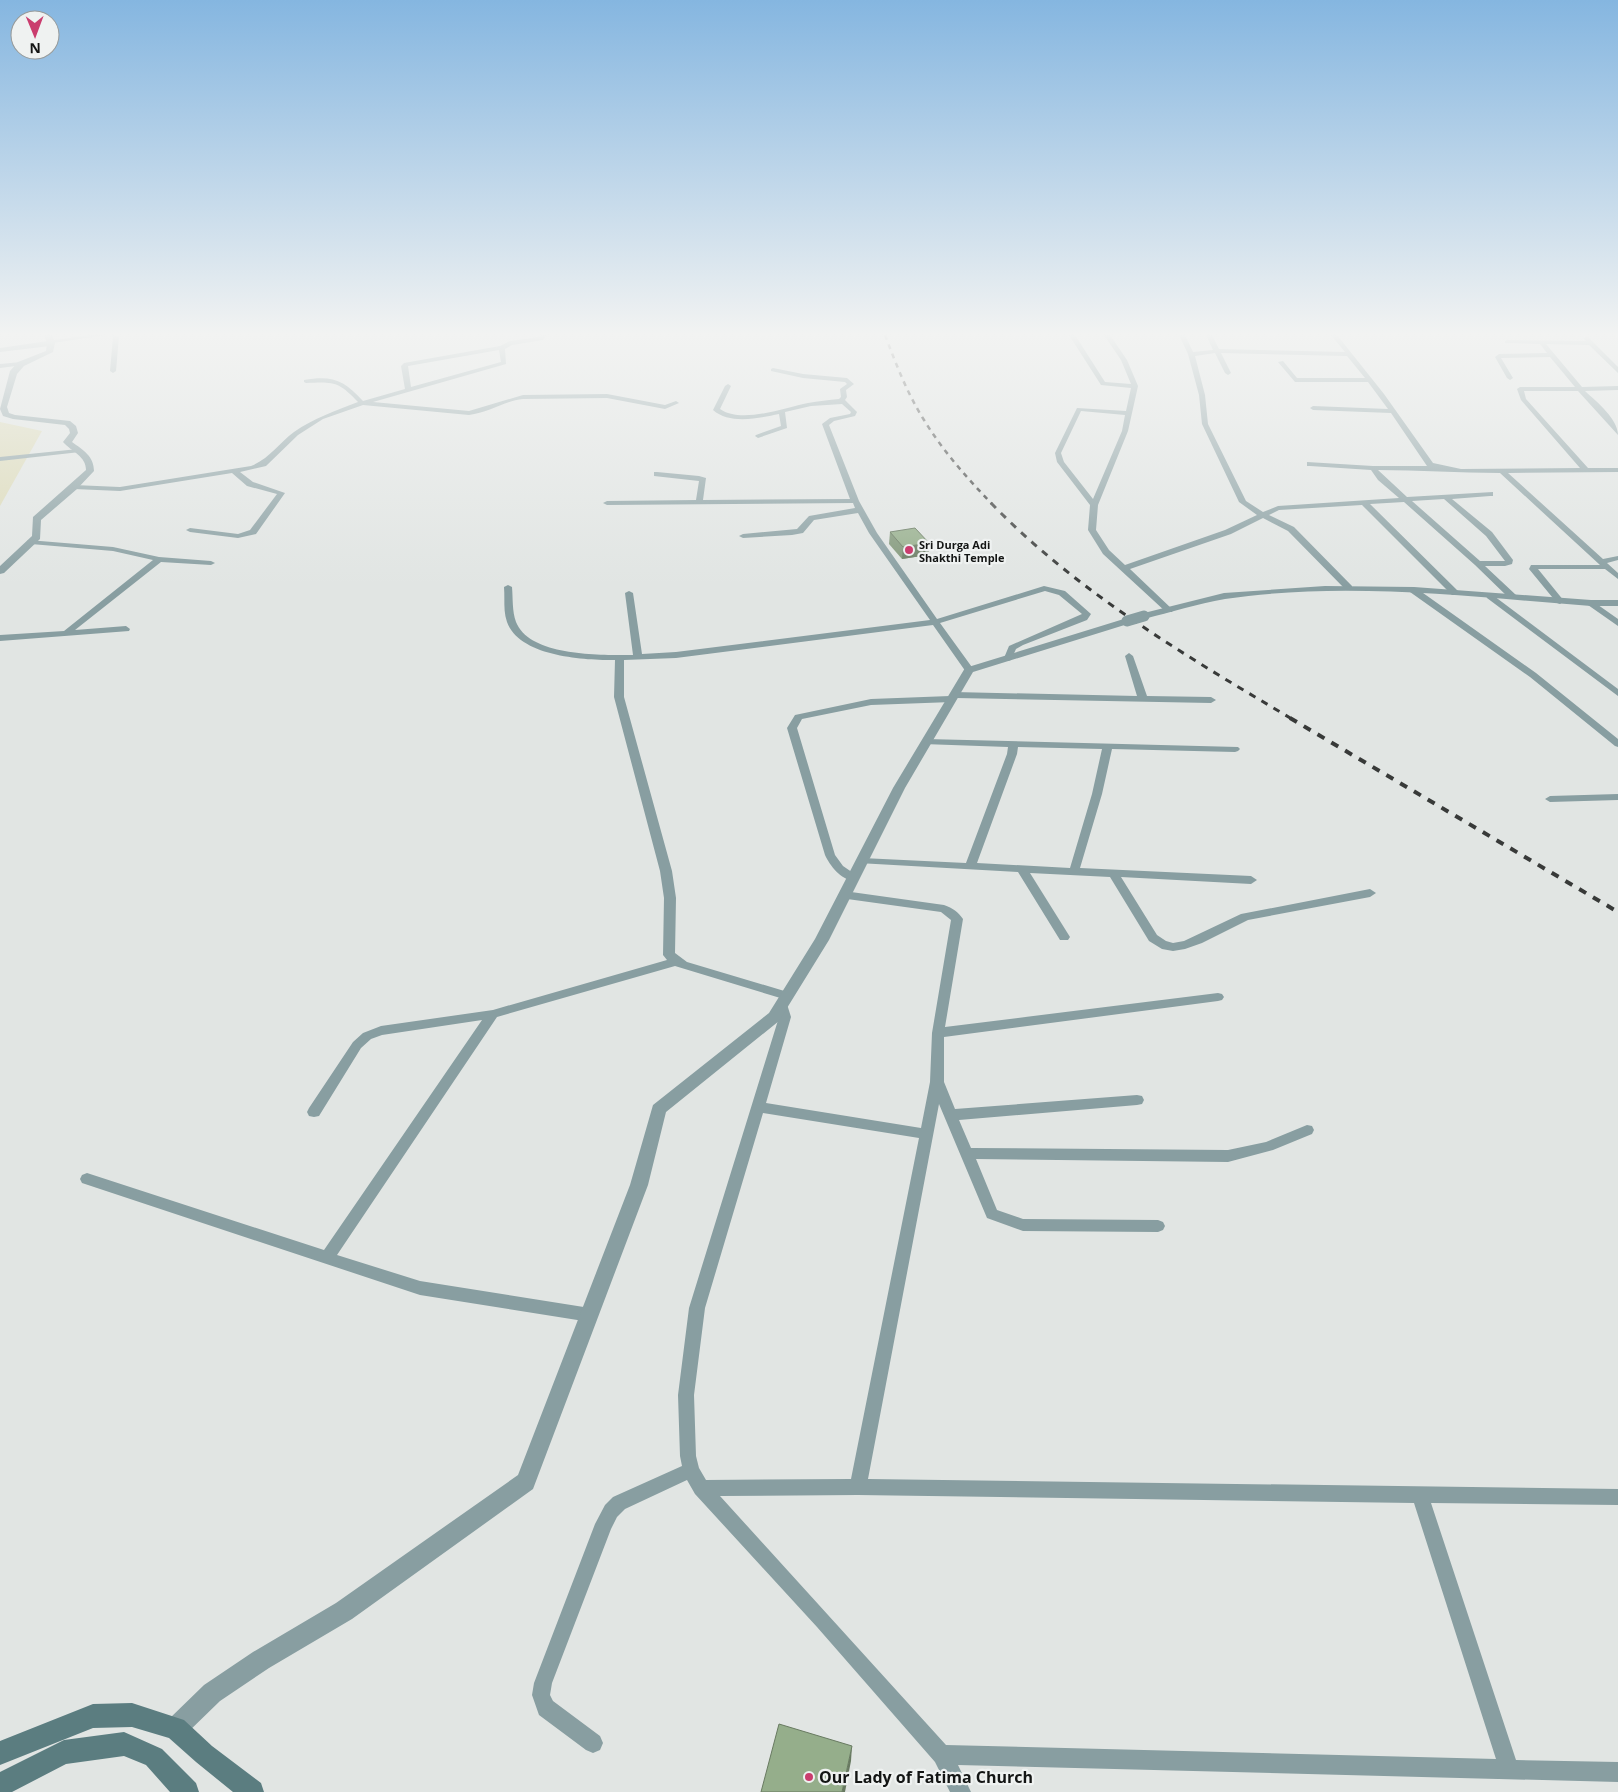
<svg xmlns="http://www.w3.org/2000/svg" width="1618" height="1792" viewBox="0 0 1618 1792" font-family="'Open Sans',sans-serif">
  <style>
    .green { fill: #dbd9b5 }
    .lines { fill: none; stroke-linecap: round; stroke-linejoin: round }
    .minor { fill: #889ea1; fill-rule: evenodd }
    .tertiary { fill: #889ea1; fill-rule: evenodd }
    .secondary { fill: #5b7d80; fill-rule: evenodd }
    .rail-far2 { stroke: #383a39; stroke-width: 2.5; stroke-dasharray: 5 5; stroke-linecap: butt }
    .rail-far1 { stroke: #383a39; stroke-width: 3; stroke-dasharray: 7 7; stroke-linecap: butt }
    .rail { stroke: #383a39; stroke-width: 4; stroke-dasharray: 8 8; stroke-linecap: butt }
    .tertiary-bridge { stroke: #889ea1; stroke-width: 11 }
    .wall { fill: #809678 }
    .shaded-wall { fill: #687a61 }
    .building { fill: #95ae8b; stroke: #687a61 }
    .poi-dot { fill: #ca3d6e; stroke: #eff2f1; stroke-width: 2 }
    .labels { text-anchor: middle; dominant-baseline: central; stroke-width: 4.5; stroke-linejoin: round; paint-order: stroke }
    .far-poi-label { font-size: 11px; font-weight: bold; fill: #131514; stroke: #eff2f1; text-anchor: start }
    .near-poi-label { font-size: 16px; font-weight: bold; fill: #131514; stroke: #eff2f1; text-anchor: start }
  </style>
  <rect width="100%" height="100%" fill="#e1e5e3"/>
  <path class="green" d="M0,422L42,431L0,506Z"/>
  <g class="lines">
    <path class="minor" d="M89,335H106L53,343L50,346L0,352V348Z
      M111,335L119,336L116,371L113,373L110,371L113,337Z
      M541,335H547L543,340L512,345L505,349L506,364L373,402L469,411L523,395L607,394L665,405L676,401L679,403L665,409L607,398L523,399C504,401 488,413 469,415L363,405L323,419L298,435L266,466L240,472L253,482L285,493L256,534L238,538L190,532L186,530L190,528L238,534L250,530L277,494L247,486L232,473L120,491L74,489L70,487L74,485L120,487L251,466C269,459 279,443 294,432C314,418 335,411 358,402C338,381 334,382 306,383L304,382V380C332,375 344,380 363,401L405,389L401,366L404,363L500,346L510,341L539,337ZM499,350L501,362L411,387L408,366Z
      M1069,335H1075L1105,382L1131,384L1121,360L1104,335H1110L1127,360L1138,386L1128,431L1098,505L1096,530L1109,550L1125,565L1225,530L1257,515L1239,502L1202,424L1199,395L1188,354L1179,335H1185L1193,352L1213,350L1206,335H1212L1219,349L1345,352L1331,335H1337L1384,394L1433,463L1461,469L1580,468L1521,400L1517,389L1520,387H1575L1550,357L1501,358L1513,378L1510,380L1507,378L1495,357L1499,354L1547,353L1540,344L1505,343V341L1507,340L1586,341L1583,338L1588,337L1618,367V373L1589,345L1546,344L1582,387L1618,386V390L1585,391C1597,402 1618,419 1618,435L1578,391H1524L1526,399L1588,468H1618V472L1508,473L1603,559L1618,556V560L1607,563L1618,573V579L1605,569H1538L1564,601L1560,604L1557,603L1529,569L1531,565H1600L1500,473C1459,473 1419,470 1378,470L1407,497L1493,492V496H1490L1452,499L1492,532L1513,560L1512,564L1505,566H1485L1516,595V599H1510L1475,565L1404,502L1370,504L1458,591V595H1452L1362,505L1279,510L1269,515L1294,527L1352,586V590H1346L1288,531L1263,518L1231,534L1130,569L1173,610L1172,612H1166L1103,554L1088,530L1090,505L1057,462L1055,453L1077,408L1126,411L1131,388L1101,385ZM1215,353L1225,373L1228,375L1231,373L1221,353L1347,356L1365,378H1297L1283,361L1278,362L1295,382H1368L1388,409L1313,406L1310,408L1313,410L1391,413L1427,466H1373L1307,462V466H1310L1371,470L1378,480L1399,498L1278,506L1263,512L1246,501L1208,424L1205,395L1195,356ZM1081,411L1125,415L1122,431L1093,499L1064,462L1061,453ZM1444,499L1486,536L1505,561H1480L1412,501Z
      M21,362L24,364L23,365L0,368V364Z
      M773,368L803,374L847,378L854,384L846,390L847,397L845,400L857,412L855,416L834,421L829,425L859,501L877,533L937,619L1044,586L1065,591L1091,614L1087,620L1023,645L1016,649L1011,660L1008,661L1004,658L1009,646L1082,614L1059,595L1045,591L940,623L974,670L969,673L966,672L933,625L676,658L624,660V697L672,871L676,898L675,953L687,962L791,993L793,996L791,999L787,1000L675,966L497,1017L337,1255L420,1281L590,1308L595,1310L598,1315L595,1320L590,1322L420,1295L82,1183L80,1179L82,1175L87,1173L324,1250L482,1020L382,1035L371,1039L361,1048L319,1116L314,1117L309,1116L307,1112L309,1108L353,1042L363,1033L381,1026L493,1010L667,960L663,955L664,898L660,871L614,697L615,660C585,660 520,657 507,622C503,611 505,598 504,587L508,585L512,587C513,598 512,611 516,622C530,657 602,655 633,655L625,593L629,591L633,593L642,654L676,652L930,620L869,533L858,513L814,520L803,533L792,535L743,538L739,536L743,534L797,529L809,516L855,508L853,503L607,505L603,503L607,501L696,500L699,481L654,476V472H657L699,476L706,478L703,500L850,499L822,424L830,418L850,414L851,412L842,404L811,406L785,412L787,428L758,438L755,436L756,435L781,426L779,414C759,418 730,425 713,410L725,386L728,384L731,386L720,409C741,424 784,408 808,403C818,401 829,400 839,399L841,397L840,389L847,384L845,382L803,378L771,371V369Z
      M78,449L81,451L80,452L0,461V457Z
      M28,540L113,547L159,557L211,561L215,563L211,565L161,562L75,630L126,626L130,629L129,631L0,641V635L64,631L153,560L113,551L31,544L27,542Z
      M1410,588H1416L1536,673L1618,739V747L1615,746L1530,677L1410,592Z
      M1490,593L1618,689V696L1487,598L1486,596Z
      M1591,600L1618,619V626L1588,605V601Z
      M1129,653L1133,656L1147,696L1211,697L1216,700L1211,703L956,698L955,701L952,702L871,705L802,719L797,728L835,855L843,866L859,877L857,880C843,883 830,866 825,855L787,728L795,715L871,699L950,696L951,693L954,692L1137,696L1125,656Z
      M926,739L1238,747L1240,749L1238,751L1235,752L1112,749L1102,794L1080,868L1251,876L1257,880L1251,884L1121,877L1157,935L1166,941L1173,943L1184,941L1241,914L1370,889L1376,893L1370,897L1248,920L1202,943L1185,949L1173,951L1162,949L1149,941L1110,877L1030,873L1070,937L1068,940H1060L1018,872L858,863L857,861L862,858L966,863L1007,754L1008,747L923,744L921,742ZM1018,747L1102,749L1092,794L1070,868L977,863L1017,754Z
      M1618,794V800L1550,802L1545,799L1550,796Z
      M844,891L944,905C953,908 958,912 963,919L945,1027L1218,993L1222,994L1224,997L1222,1000L1218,1001L944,1037V1082L955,1109L1137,1095L1142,1096L1144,1100L1142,1104L1137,1105L959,1120L971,1148L1228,1150L1266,1142L1307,1125L1312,1126L1314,1130L1312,1134L1273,1150L1228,1162L976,1159L997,1210L1023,1219L1158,1220L1163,1222L1165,1226L1163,1230L1158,1232L1023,1231L987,1218L939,1104L868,1479L1618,1489V1505L1431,1503L1516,1760L1618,1762V1782L958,1765L971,1792H950L935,1762L817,1627L695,1494L687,1480L625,1509L617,1517L611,1529L552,1683L550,1695L553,1701L600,1736L603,1743L600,1750L593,1753L586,1750L539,1715L532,1695L534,1683L595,1524L605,1505L613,1497L682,1466L680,1456L678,1395L689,1308L779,1017L776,1004L778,1001H786L791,1017L766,1103L921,1128L930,1082L932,1033L951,920L941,912L840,898L838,895ZM763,1113L919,1138L851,1479L706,1480L699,1468L696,1456L694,1395L705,1308ZM858,1495L1414,1503L1496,1759L946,1745L720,1496Z"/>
    <path class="tertiary" d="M44,335H52L55,343L53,352L24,366L17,374L7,407L9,413L15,415L70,421L76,426L78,433L72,442C83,450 94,456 94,471L77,489L41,520L40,539L4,573L0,574V566L32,536L33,517L86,470C86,456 72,452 63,442L70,433L69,429L65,425L13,419L3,416L0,409L10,371L18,362L46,351L47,343Z
      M1325,586L1414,587L1591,600H1618V606H1591C1470,597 1346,581 1225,599C1197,604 1171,612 1144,619L1139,616L1140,614L1224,593Z
      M1127,618L1132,621L1131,623L973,672L905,788L829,940L779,1021L666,1112L648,1185L533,1489L352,1619L269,1668L220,1701L184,1736L176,1740L168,1736L164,1728L168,1720L204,1685L253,1652L336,1603L518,1475L630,1185L653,1105L769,1013L815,939L893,788L965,668Z"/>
    <path class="secondary" d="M132,1703L184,1720L212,1746L261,1783L264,1792H233L196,1762L169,1738L132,1727L93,1728L0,1765V1741L93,1704Z
      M124,1732L162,1749L196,1783L199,1792H170L146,1765L124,1756L66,1764L12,1792H0V1772L64,1740Z"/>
    <path class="rail-far2" d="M885,335C896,364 907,393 924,420C943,451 967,478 992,504"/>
    <path class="rail-far1" d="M991,503C1077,592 1186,656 1292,719"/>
    <path class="rail" d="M1290,718L1618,912"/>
    <path class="tertiary-bridge" d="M1127,621L1144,616"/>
  </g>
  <path class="wall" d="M890,532L929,543L928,555L902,559L889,544Z"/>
  <path class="shaded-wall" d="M929,543L928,555L902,559L903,547Z
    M852,1746L851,1761L845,1792H842Z"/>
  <path class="building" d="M915,528L929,543L903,547L890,532Z
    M779,1724L852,1746L842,1792H761Z"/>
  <linearGradient id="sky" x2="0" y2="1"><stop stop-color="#85b6e0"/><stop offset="0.57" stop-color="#f2f3f2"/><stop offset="1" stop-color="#f2f3f2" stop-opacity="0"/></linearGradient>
  <rect width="1618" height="586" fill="url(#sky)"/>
  <g class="poi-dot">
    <circle cx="909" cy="550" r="5"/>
    <circle cx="809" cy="1777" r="5"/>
  </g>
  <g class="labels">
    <g class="far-poi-label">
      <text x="919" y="544">Sri Durga Adi<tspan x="919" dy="13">Shakthi Temple</tspan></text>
    </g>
    <g class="near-poi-label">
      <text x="819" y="1777">Our Lady of Fatima Church</text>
    </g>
  </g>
  <g transform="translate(35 35) rotate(179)"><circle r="24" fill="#eff2f1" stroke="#979a99"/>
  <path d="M0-4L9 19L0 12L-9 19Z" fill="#ca3d6e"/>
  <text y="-8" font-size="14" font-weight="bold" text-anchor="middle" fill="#131514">N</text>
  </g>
</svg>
